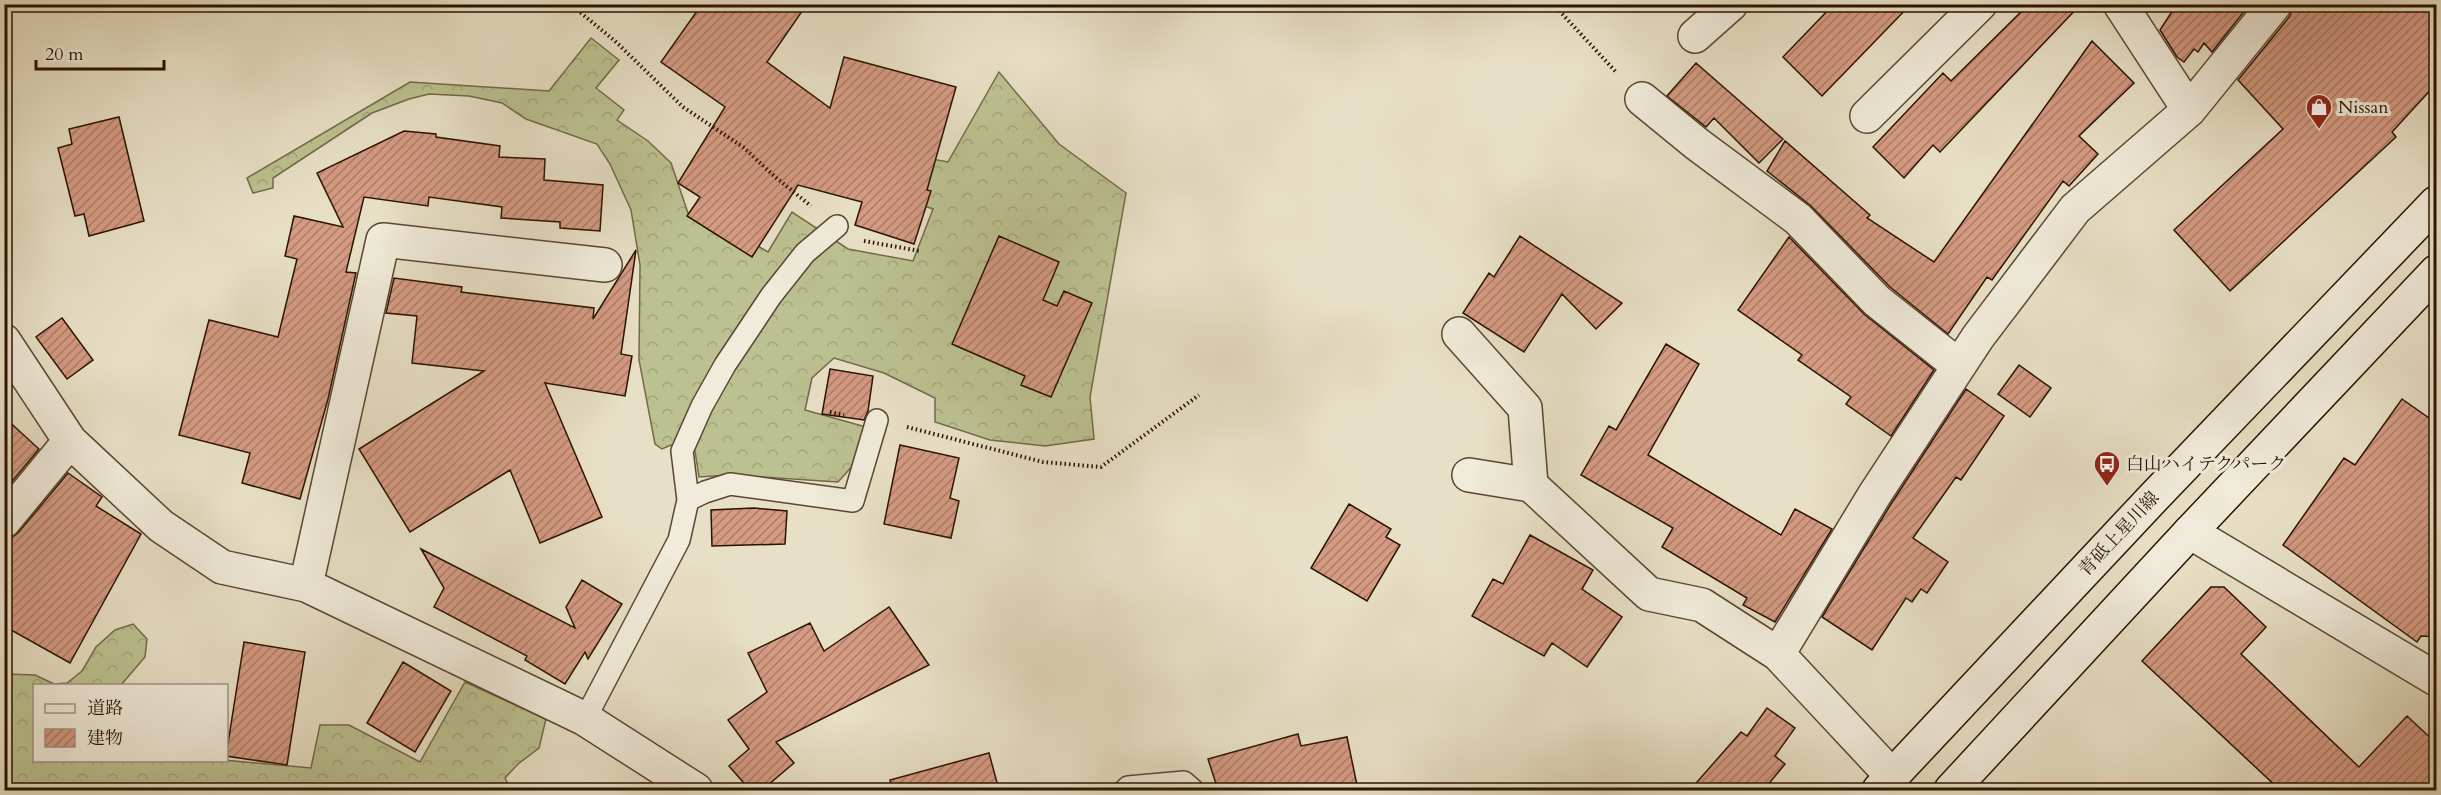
<svg xmlns="http://www.w3.org/2000/svg" width="2441" height="795" viewBox="0 0 2441 795" font-family="Cardo,'Noto Serif JP',serif">
  <style>
    .forest { fill: url(#forest-crowns); stroke: #736a48; stroke-width: 1.5 }
    .building { fill: url(#building-hatch); stroke: #2a1300; stroke-width: 1.5 }
    .lines { fill: none; stroke-linecap: round; stroke-linejoin: round }
    .service-casing { stroke: #5a4632; stroke-width: 24 }
    .minor-casing { stroke: #5a4632; stroke-width: 36 }
    .secondary-casing { stroke: #2a1300; stroke-width: 36 }
    .path { stroke: #2a1300; stroke-width: 4; stroke-dasharray: 1.5 3; stroke-linecap: butt }
    .service { stroke: #f0ebda; stroke-width: 21 }
    .minor { stroke: #f0ebda; stroke-width: 33 }
    .secondary { stroke: #f0ebda; stroke-width: 33 }
    .labels { text-anchor: middle; dominant-baseline: central; stroke-width: 6; stroke-linejoin: round; paint-order: stroke }
    .poi-label { font-size: 18px; fill: #2a1300; stroke: #f0ebda; text-anchor: start }
    .street-label { font-size: 18px; fill: #2a1300; stroke: #f0ebda }
  </style>
  <defs>
    <pattern id="forest-crowns" width="20" height="18" patternUnits="userSpaceOnUse" patternTransform="scale(1.5)"><rect width="20" height="18" fill="#bcc191"/><path d="M2 6a3 3 0 1 1 6 0M12 15a3 3 0 1 1 6 0" fill="none" stroke="#a2a57b"/></pattern>
    <pattern id="building-hatch" width="6" height="6" patternUnits="userSpaceOnUse" patternTransform="scale(1.5)"><rect width="6" height="6" fill="#d49a82"/><path d="M-1 1l2-2M0 6l6-6M5 7l2-2" fill="none" stroke="#ac7c68"/></pattern>
  </defs>
  <rect width="100%" height="100%" fill="#e8e0c6"/>
  <filter id="stains"><feTurbulence type="fractalNoise" baseFrequency=".00333" numOctaves="4"/><feColorMatrix values="0 0 0 0 .2 0 0 0 0 .09 0 0 0 0 .02 0 0 0 .5 -.17"/></filter>
  <radialGradient id="worn" r=".72"><stop offset=".6" stop-color="#630" stop-opacity="0"/><stop offset="1" stop-color="#630" stop-opacity=".3"/></radialGradient>
  <path class="forest" d="M591,38L619,60L596,88L624,110L617,120L648,141L671,163L688,213L712,228L719,222L768,252L792,212L848,249L913,261L933,209L916,203L932,159L948,162L999,72L1059,144L1126,193L1090,397L1094,439L1045,446L990,440L935,422V398L884,373L834,358L812,378L805,410L866,427L855,463L838,482L729,475L699,477L695,451L671,445L662,449L655,444L639,360L640,265L631,210L610,164L597,144L526,119L502,103L469,96L429,94L409,99L372,113L273,178V188L253,193L247,178L410,82L549,91Z
    M133,624L147,639L145,657L121,685L34,686V760H223L311,768L320,725H349L420,762L465,682L546,719L539,748L518,764L505,778L511,790H5V674L35,675L54,684L67,683L82,671L96,647L115,630Z"/>
  <path class="building" d="M702,4H807L767,62L830,108L844,57L956,87L927,190L931,191L914,244L855,225L862,202L798,185L752,257L687,216L700,197L678,183L725,107L661,62Z
    M1834,4H1911L1822,96L1783,57Z
    M2029,4H2081L1940,152L1933,145L1904,178L1873,147L1943,73L1951,81Z
    M2169,4H2250L2212,52L2204,43L2198,52L2194,49L2184,62L2177,57L2160,30L2173,10Z
    M2293,4H2436V84L2392,132L2396,137L2230,291L2174,230L2283,129L2238,80L2290,16Z
    M2092,41L2134,83L2079,136L2098,154L2069,186L2063,181L1992,280L1987,277L1948,334L1890,287L1811,206L1767,171L1785,141L1870,215L1867,218L1934,262Z
    M1696,63L1783,139L1759,163L1714,118L1706,127L1667,96Z
    M119,117L144,221L89,236L84,214L75,216L58,148L72,144L69,129Z
    M404,131L436,134V137L500,146L499,157L545,159L544,180L603,185L600,231L560,228V222L501,218L502,207L429,197L428,206L364,197L346,272L356,273L328,399L300,499L242,483L250,453L179,435L209,320L278,337L297,259L285,256L294,216L343,227L317,173Z
    M999,236L1059,262L1043,300L1057,306L1064,291L1092,303L1051,397L1021,385L1025,376L952,344Z
    M1520,236L1536,247L1622,303L1596,329L1562,294L1524,352L1463,313L1489,273L1494,277Z
    M1789,237L1864,314L1934,370L1891,436L1846,404L1851,397L1798,360L1802,355L1738,310Z
    M636,250L621,354L632,356L625,396L545,383L602,517L540,543L510,470L410,532L359,449L484,371L412,363L417,316L386,313L394,278L462,287L461,292L594,308L593,319Z
    M62,318L93,360L67,379L36,337Z
    M1666,344L1699,364L1648,455L1781,535L1795,509L1832,529L1775,622L1743,605L1747,598L1662,547L1673,528L1581,475L1609,426L1616,430Z
    M2019,365L2051,388L2030,417L1998,394Z
    M830,369L873,376L868,411L864,420L822,414Z
    M1966,389L2004,416L1961,480L1956,477L1913,538L1948,562L1927,593L1921,589L1912,602L1906,598L1872,650L1822,617L1891,504Z
    M2402,399L2436,423V637L2421,636L2417,642L2283,545L2344,458L2355,465Z
    M4,417L39,449L4,491Z
    M900,445L959,458L950,498L959,501L951,538L884,524Z
    M68,473L102,497L96,506L141,534L70,663L4,626V539L11,538L18,533Z
    M1349,504L1391,529L1386,537L1400,545L1367,601L1311,568Z
    M754,508L787,511L785,544L712,546L711,510Z
    M1530,535L1593,570L1582,589L1622,617L1587,667L1552,643L1544,656L1472,616L1493,579L1503,584Z
    M421,549L575,628L566,607L582,580L622,604L588,659L585,652L565,684L525,660L527,656L434,607L444,588Z
    M2211,587H2224L2266,627L2241,654L2359,767L2407,716L2436,743V790H2280L2142,661Z
    M889,607L929,665L776,742L794,763L762,790H750L729,766L749,749L728,720L767,692L748,653L810,623L824,651Z
    M244,642L305,652L287,765L226,756Z
    M403,662L451,691L415,752L367,723Z
    M1767,708L1795,728L1775,756L1785,764L1766,787L1770,790H1690L1741,732L1747,736Z
    M1298,734L1301,746L1347,737L1358,790H1218L1208,759Z
    M989,753L999,790H892L890,780Z"/>
  <g class="lines">
    <g class="service-casing">
      <path id="service" d="M688,500L705,492L730,484L853,501L877,420
        M585,719L679,540L688,500L682,451L702,406L725,365L771,296L805,253L837,226
        M1125,790L1128,787L1184,782L1193,790"/>
    </g>
    <g class="minor-casing">
      <path id="minor" d="M2120,4L2189,110
        M1695,36L1731,4
        M1642,99L1697,144L1798,219L1877,301L1959,366
        M1867,116L1980,4
        M1459,334L1525,408L1531,485
        M4,341L70,441L161,526L222,567L306,585L585,719L696,790
        M1469,475L1531,485L1649,594L1702,605L1778,654L1892,776
        M4,521L70,441
        M2190,532L2436,679
        M306,585L383,240L605,265
        M1778,654L1875,494L1978,337L2075,209L2189,110L2275,4"/>
    </g>
    <g class="secondary-casing">
      <path id="secondary" d="M1879,790L2154,497L2436,203
        M1951,790L2190,532L2436,272"/>
    </g>
    <path class="path" d="M570,4L615,41L683,107L743,147L774,176L811,206
      M1553,4L1616,72
      M864,241L920,251
      M830,412L844,415
      M907,427L1043,462L1101,467L1199,395"/>
    <use href="#service" class="service"/>
    <use href="#minor" class="minor"/>
    <use href="#secondary" class="secondary"/>
  </g>
  <defs>
    <g id="shop-pin" transform="scale(1.35)"><path d="M0 17L-7.5 6A9.5 9.5 0 1 1 7.5 6Z" fill="#8f2418" stroke="#f0ebda"/><path d="M-5-2.5h2.3a2.7 3.5 0 0 1 5.4 0H5L5.5 6h-11ZM-1.5-2.5h3a1.5 2.3 0 0 0-3 0Z" fill="#fff"/></g>
    <g id="bus-pin" transform="scale(1.35)"><path d="M0 17L-7.5 6A9.5 9.5 0 1 1 7.5 6Z" fill="#8f2418" stroke="#f0ebda"/><path d="M-5-6H5V4H4V6H2V4H-2V6H-4V4H-5ZM-3.5-4V0h7V-4ZM-3.5 1.2v1.5H-2V1.2ZM2 1.2v1.5H3.5V1.2Z" fill="#fff"/></g>
  </defs>
  <g fill-rule="evenodd">
    <use href="#shop-pin" x="2319" y="107"/>
    <use href="#bus-pin" x="2107" y="464"/>
  </g>
  <g class="labels">
    <g class="poi-label">
      <text x="2338" y="107">Nissan</text>
      <text x="2126" y="464">白山ハイテクパーク</text>
    </g>
    <g class="street-label">
      <text transform="translate(2119 534) rotate(-47)">青砥上星川線</text>
    </g>
  </g>
  <rect width="2441" height="795" fill="none" stroke="#e8e0c6" stroke-width="24"/>
  <rect x="6" y="6" width="2429" height="783" fill="none" stroke="#2a1300" stroke-width="3"/>
  <rect x="12" y="12" width="2417" height="771" fill="none" stroke="#2a1300" stroke-width="1.5"/>
  <rect x="33" y="684" width="195" height="78" fill="#f0ebda" stroke="#a19583" stroke-width="1.5"/>
  <rect x="45" y="704" width="30" height="9" fill="#f0ebda" stroke="#a19583" stroke-width="1.5"/>
  <text x="87" y="714" font-size="18" fill="#2a1300">道路</text>
  <rect x="45" y="729" width="30" height="18" fill="url(#building-hatch)" stroke="#a19583" stroke-width="1.5"/>
  <text x="87" y="744" font-size="18" fill="#2a1300">建物</text>
  <path d="M36 60v9h128v-9" fill="none" stroke="#2a1300" stroke-width="3"/>
  <text x="45" y="60" font-size="18" fill="#2a1300" stroke="#f0ebda" stroke-width="4.5" paint-order="stroke">20 m</text>
  <rect width="100%" height="100%" filter="url(#stains)"/>
  <rect width="100%" height="100%" fill="url(#worn)"/>
</svg>
